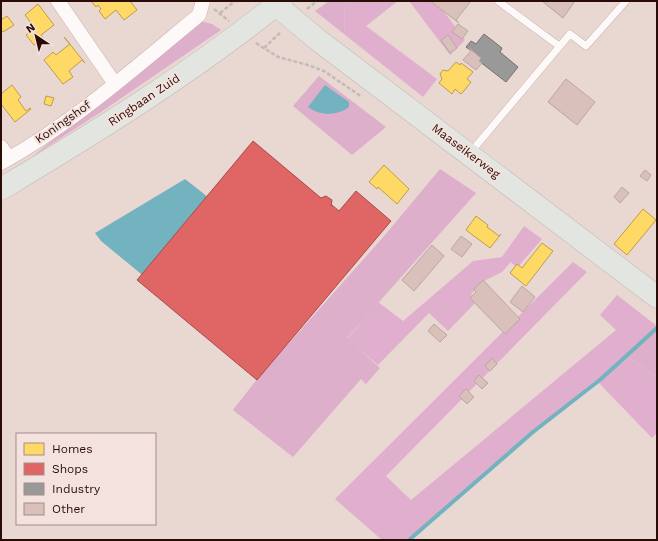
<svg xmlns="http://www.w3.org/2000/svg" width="658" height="541" viewBox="0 0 658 541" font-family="'Work Sans',sans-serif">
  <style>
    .green { fill: #ddafcb }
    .forest { fill: #e1afce }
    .water { fill: #73b3c0 }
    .homes { fill: #ffd966; stroke: #bf9c49 }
    .shops { fill: #e06666; stroke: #a94b49 }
    .industry { fill: #999; stroke: #786f6d }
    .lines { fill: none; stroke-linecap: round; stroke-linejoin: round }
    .stream { stroke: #73b3c0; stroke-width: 4 }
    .building { fill: #d9c0ba; stroke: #bca69f }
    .service-casing { stroke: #cbb3ad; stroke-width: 8 }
    .minor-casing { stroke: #cbb3ad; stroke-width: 15 }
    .primary-casing { stroke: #c4b7b4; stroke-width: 23 }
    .path { stroke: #c4bab8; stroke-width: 2.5; stroke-dasharray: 4 2; stroke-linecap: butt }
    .service { stroke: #fcf9f8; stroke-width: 7 }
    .minor { stroke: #fcf9f8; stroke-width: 14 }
    .primary { stroke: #e2e5e0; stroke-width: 22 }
    .labels { text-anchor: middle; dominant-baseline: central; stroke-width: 4; stroke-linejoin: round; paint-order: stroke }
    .street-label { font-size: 12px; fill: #2a0c06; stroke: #f4e2de }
  </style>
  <rect width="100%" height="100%" fill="#e9d7d2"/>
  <path class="green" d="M329,1H346L345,5L344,34L315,11Z
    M200,21L212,24L221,30L101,112L33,156Z
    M319,76L386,127L352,155L293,106Z
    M440,169L476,193L347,338L380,368L366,384L361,379L293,457L233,410L258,378L385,235Z
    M657,328V377L625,355Z"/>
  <path class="forest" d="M346,1H398L366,26L437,79L423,97L344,34L345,5Z
    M409,1H436L465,40L450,55Z
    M524,226L542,239L517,268L511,262L502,272L484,281L471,294L476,302L448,331L429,313L378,365L347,339L378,302L403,321L473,261L502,257Z
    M573,262L587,272L386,476L411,500L616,330L600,315L617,295L657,326V328L625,355L657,377V433L652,438L596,380L406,540H382L335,499Z"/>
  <path class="water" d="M325,85L349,102V107C338,116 319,116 308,107Z
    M185,179L213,201L146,278L101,241L95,233Z"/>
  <path class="homes" d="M91,1H130L137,10L124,20L116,10L105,19L99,11L101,9L98,5L96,7Z
    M38,4L54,25L41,35L43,38L34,45L26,35L35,28L25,15Z
    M7,16L14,25L3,32L1,29V20Z
    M64,37L85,63L82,60L69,71L73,77L63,84L44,60L53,52L56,55L70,44Z
    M456,62L460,65L461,63L473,72L467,79L471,82L463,92L461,94L455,89L452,94L439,83L442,79L440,74L443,70L448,71Z
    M12,85L21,97L18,100L26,111L30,108L31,109L15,122L1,104V94Z
    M46,96L54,98L51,106L44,104Z
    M384,165L409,189L397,204L378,187L377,189L369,182Z
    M643,209L656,220L627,255L614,244Z
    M476,216L488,225L487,227L499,236L501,234L490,248L466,230Z
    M542,243L553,251L526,286L510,273L517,264L522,268Z"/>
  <path class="shops" d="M253,141L321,198L326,196L332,200L331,206L332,205L339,211L356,191L391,221L257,380L137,280Z"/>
  <path class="industry" d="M484,34L502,48L500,52L518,67L506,82L479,61L481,58L466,47L471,41L476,44Z"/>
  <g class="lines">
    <path class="stream" d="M409,540L533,432L601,379L657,328"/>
  </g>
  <path class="building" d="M430,1H471L456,20L459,23Z
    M542,1H575L563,18Z
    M458,24L468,31L462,39L452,32Z
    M448,35L457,48L450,53L441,40Z
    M469,48L481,58L479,61L482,63L476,70L463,60L471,51Z
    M566,79L595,102L577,125L548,102Z
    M645,170L651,175L647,181L640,176Z
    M622,187L629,193L620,203L614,197Z
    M461,236L472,244L462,257L451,249Z
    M432,245L444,256L414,291L402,280Z
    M483,280L520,319L505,334L470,298L476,292L474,289Z
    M522,286L535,297L523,312L510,302Z
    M434,324L447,335L440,342L428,331Z
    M492,358L497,364L490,371L485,366Z
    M479,375L488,383L482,389L474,381Z
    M466,389L474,397L467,404L459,396Z"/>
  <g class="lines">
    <g class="service-casing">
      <path id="service" d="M498,1L559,46
        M470,153L570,34L586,46L626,1"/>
    </g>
    <g class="minor-casing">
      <path id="minor" d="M58,1L115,84
        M1,147L9,158
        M1,163C73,123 136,67 199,15L203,1"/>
    </g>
    <g class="primary-casing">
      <path id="primary" d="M276,5L318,40L657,297
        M1,189C98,131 193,72 281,1"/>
    </g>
    <path class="path" d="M214,9L229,21
      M307,9L317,1
      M220,13L235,1
      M256,43L278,57L308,65L324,71L362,97
      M264,48L281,32"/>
    <use href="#service" class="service"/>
    <use href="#minor" class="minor"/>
    <use href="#primary" class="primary"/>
  </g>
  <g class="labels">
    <g class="street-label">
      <text transform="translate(144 100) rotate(-34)">Ringbaan Zuid</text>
      <text transform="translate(63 122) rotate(-35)">Koningshof</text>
      <text transform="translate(466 151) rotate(37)">Maaseikerweg</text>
    </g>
  </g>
  <rect width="658" height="541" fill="none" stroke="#2a0c06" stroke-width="4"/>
  <rect x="16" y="433" width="140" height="92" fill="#f4e2de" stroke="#a38c88"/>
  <rect x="24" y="443" width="20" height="12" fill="#ffd966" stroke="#a38c88"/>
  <text x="52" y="453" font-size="12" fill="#2a0c06">Homes</text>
  <rect x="24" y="463" width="20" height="12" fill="#e06666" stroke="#a38c88"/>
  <text x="52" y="473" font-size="12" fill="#2a0c06">Shops</text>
  <rect x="24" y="483" width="20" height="12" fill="#999999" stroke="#a38c88"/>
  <text x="52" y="493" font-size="12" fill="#2a0c06">Industry</text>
  <rect x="24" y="503" width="20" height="12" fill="#d9c0ba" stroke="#a38c88"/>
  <text x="52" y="513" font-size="12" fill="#2a0c06">Other</text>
  <g transform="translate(36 36) rotate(325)" stroke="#f4e2de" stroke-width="3" paint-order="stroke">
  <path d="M0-3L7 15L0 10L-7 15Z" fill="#2a0c06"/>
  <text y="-6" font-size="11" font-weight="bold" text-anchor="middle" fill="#2a0c06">N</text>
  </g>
</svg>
